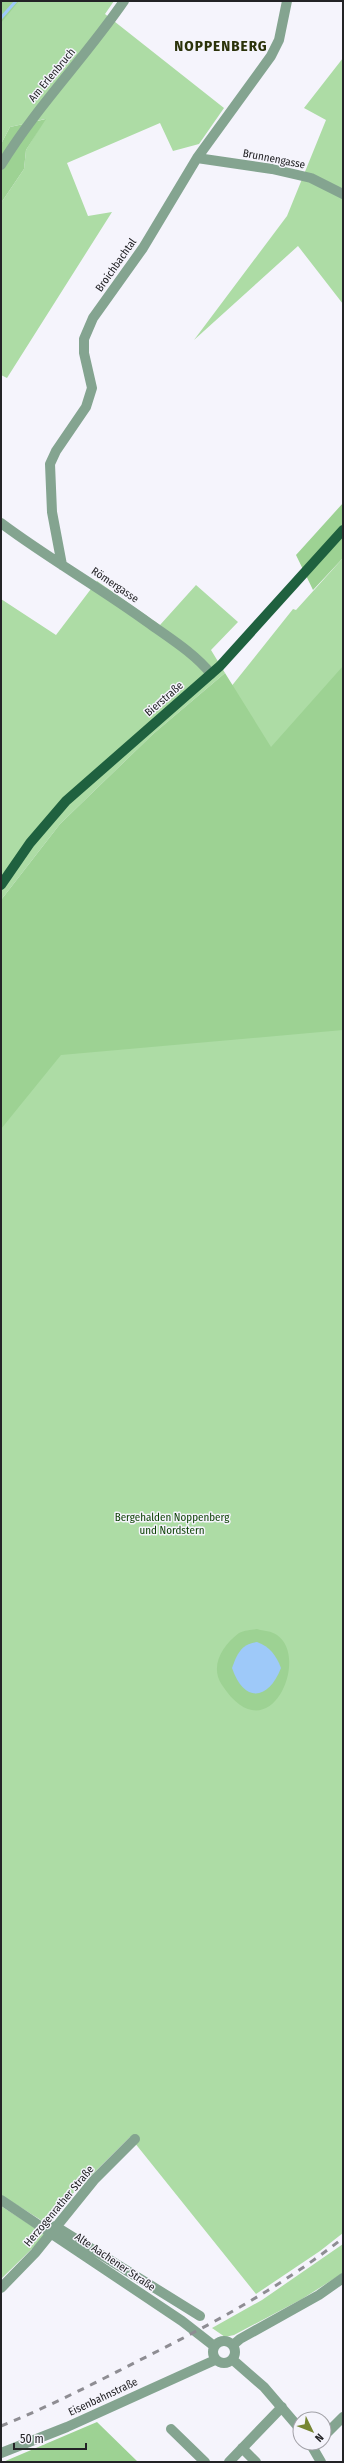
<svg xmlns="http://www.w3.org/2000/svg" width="344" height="2463" viewBox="0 0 344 2463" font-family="'Fira Sans Condensed',sans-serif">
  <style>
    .green { fill: #addca5 }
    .forest { fill: #9dd293 }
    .water { fill: #9ec9f9 }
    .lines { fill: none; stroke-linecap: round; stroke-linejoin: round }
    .stream { stroke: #9ec9f9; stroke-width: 3 }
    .minor { stroke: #84a490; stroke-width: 10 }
    .major { stroke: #1f613f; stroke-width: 10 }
    .rail { stroke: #8e8d93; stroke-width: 3; stroke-dasharray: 7 7; stroke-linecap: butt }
    .labels { text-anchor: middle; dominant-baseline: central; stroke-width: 3; stroke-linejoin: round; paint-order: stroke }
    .street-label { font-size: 11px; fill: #232326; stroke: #f5f4fc }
    .park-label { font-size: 11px; fill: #093f00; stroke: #f5f4fc }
    .district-label { font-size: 15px; font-weight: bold; letter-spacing: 1px; fill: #2b320a; stroke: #f5f4fc }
  </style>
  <rect width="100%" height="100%" fill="#f5f4fc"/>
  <path class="green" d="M1,1H114L105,14L224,108L199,144L173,151L160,123L67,163L88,216L112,212L7,378L1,375V203L24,169L26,150L45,119L10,127L1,144Z
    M343,58V304L298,246L194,340L287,216L326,120L304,108Z
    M343,558V2233L320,2251L256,2294L130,2137L44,2222L1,2195V910L226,693L293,609L296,610Z
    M97,581L160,625L196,585L238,622L211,650L225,673L153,734L60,824L1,900V599L56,635Z
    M1,2206L46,2235L1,2279Z
    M343,2244V2273L302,2299L234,2335L225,2337L212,2328L262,2300Z"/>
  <path class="forest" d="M1,1H19L1,23Z
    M46,119L26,150L24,169L1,203V144L10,127Z
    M343,503V558L313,590L296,555Z
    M343,666V1030L61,1055L1,1129V900L60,824L153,734L225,673L271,747Z
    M257,1629C263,1631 272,1631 277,1635C311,1658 268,1756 222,1685C209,1666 223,1645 239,1633C244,1630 252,1630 257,1629Z
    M97,2422L138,2462H3Z"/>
  <path class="water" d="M257,1642C270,1647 276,1655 281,1668C268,1701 244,1703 232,1668C237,1654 241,1644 257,1642Z"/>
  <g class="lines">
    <path class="stream" d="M1,18L16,1"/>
    <path class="minor" d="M197,158L272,169L311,178L343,194
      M1,165C37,106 85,58 124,1
      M1,523C49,559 101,588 150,624C171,639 195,654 211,674
      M62,565L52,512L50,464L56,451L86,407L92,388L84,353V339L93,318L143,248L197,158L271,56L279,40L287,1
      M1,2200L182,2321L214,2346
      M55,2226L200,2316
      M1,2288L35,2253L94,2180L135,2139
      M213 2352a11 11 0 1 1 22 0a11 11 0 1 1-22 0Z
      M233,2345L240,2339L319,2295L343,2278
      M233,2360L264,2387L300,2429
      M171,2429L205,2462
      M324,2436L343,2417
      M310,2443L321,2462
      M242,2448L256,2462
      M1,2453L67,2427L215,2360
      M229,2462L282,2407"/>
    <path class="major" d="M1,885L30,843L66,801L220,666L343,530"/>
    <path class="rail" d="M1,2426C48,2407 93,2384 138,2361C210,2325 280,2288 343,2238"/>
  </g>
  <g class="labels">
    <g class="street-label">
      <text transform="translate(52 75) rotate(-50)">Am Erlenbruch</text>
      <text transform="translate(274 159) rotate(11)">Brunnengasse</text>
      <text transform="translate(116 265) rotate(-55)">Broichbachtal</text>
      <text transform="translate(115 585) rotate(34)">Römergasse</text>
      <text transform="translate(164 699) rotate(-41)">Bierstraße</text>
      <text transform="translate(59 2206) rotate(-50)">Herzogenrather Straße</text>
      <text transform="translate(115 2262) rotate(34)">Alte Aachener Straße</text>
      <text transform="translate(103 2397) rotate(-25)">Eisenbahnstraße</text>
    </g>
    <g class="park-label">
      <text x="172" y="1517">Bergehalden Noppenberg<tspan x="172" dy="13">und Nordstern</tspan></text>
    </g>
    <g class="district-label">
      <text x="221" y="46">NOPPENBERG</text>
    </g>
  </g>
  <rect width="344" height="2463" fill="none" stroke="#232326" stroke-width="4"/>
  <g transform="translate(312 2431) rotate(133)"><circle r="19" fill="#f5f4fc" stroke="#a1a0a6"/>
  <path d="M0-3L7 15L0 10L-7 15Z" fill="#768533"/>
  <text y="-6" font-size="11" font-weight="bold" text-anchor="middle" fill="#232326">N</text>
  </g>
  <path d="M14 2443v6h72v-6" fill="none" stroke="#232326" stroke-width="2"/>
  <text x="20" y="2443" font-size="12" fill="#232326" stroke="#f5f4fc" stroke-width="3" paint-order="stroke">50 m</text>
</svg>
